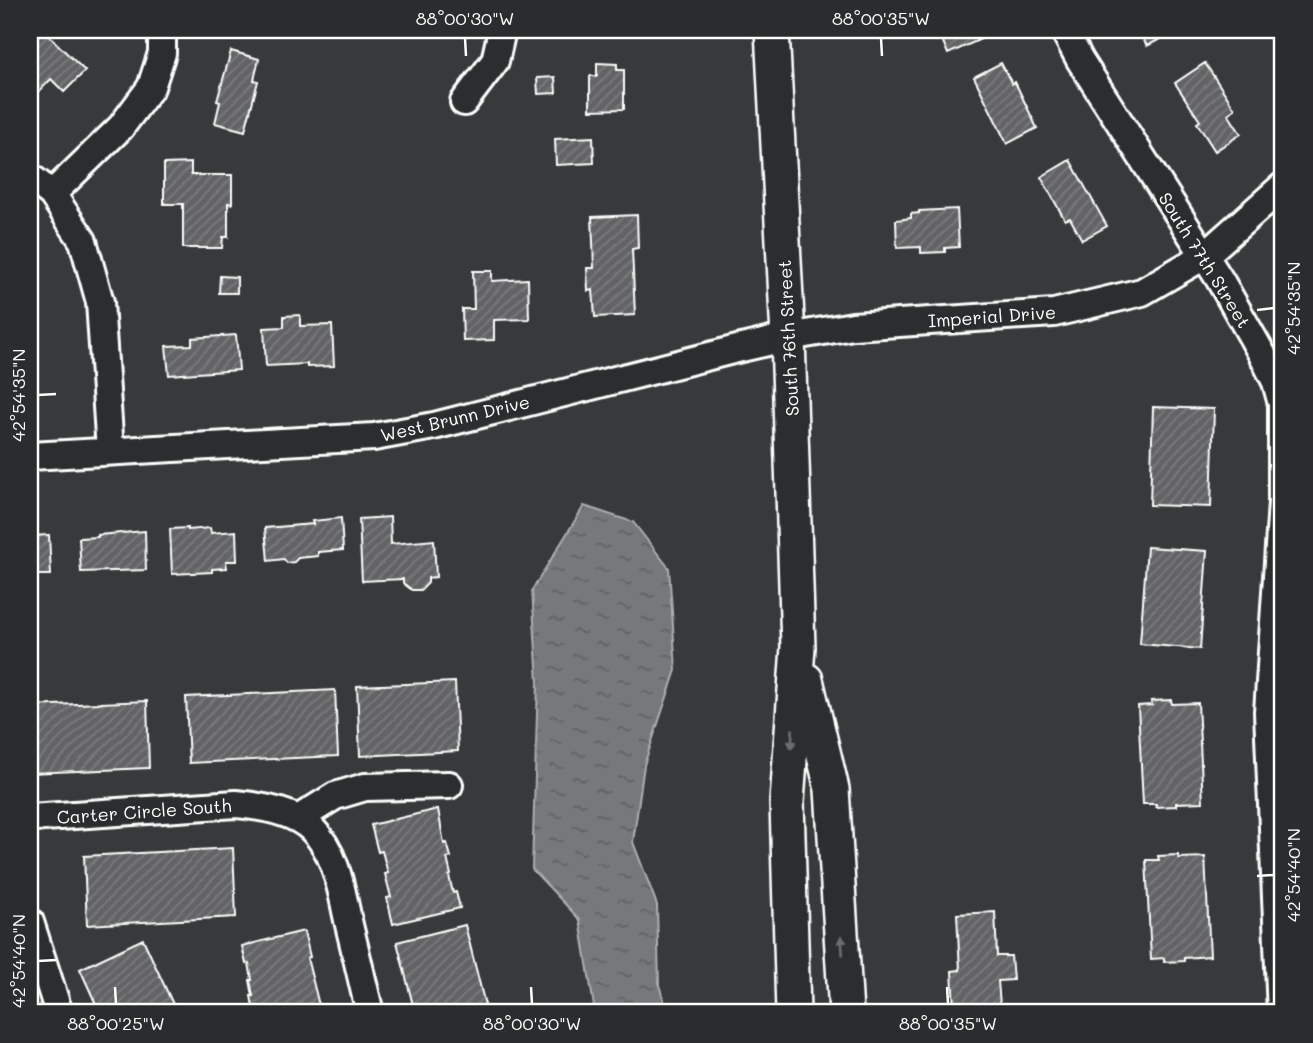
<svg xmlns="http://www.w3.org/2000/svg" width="1313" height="1043" viewBox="0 0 1313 1043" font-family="Mali,sans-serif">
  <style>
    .water { fill: url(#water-ripples); stroke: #adaeaf; stroke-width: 2 }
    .building { fill: url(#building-hatch); stroke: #fff; stroke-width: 2 }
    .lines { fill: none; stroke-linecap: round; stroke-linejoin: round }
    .minor-casing { stroke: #fff; stroke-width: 32 }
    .major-casing { stroke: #fff; stroke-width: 38 }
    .minor { stroke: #2a2d2e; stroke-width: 26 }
    .major { stroke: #2a2d2e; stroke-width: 33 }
    .oneway { fill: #6a6c6d }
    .ticks { fill: none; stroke: #fff; stroke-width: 2.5 }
    .labels { text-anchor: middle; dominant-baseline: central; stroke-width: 6; stroke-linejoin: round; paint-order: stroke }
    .street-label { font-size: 18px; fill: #fff; stroke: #2a2d2e }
    .neatline { fill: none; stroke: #fff; stroke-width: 2.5 }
    .ticks-label { font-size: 18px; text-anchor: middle; fill: #fff }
  </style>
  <defs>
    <pattern id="water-ripples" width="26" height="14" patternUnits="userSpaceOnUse" patternTransform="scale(1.75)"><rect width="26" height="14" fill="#767879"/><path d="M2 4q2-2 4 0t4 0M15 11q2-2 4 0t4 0" fill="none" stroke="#616262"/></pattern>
    <pattern id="building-hatch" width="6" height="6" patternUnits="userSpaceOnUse" patternTransform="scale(1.75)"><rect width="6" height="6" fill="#636465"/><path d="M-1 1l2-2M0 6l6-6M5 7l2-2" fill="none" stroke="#7a7b7c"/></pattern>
  </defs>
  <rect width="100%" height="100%" fill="#373a3b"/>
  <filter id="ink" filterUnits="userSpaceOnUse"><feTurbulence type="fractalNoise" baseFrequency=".0143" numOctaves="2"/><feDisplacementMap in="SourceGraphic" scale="14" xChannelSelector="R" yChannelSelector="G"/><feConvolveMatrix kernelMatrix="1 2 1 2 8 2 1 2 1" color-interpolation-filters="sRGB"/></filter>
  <g filter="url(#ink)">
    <path class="water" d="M584,506L633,522L669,568L676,670L644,765L633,842L657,905L659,985L668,1013H595L580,920L532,869L538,682L532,590Z"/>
    <path class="building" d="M39,30H43L85,71L64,92L51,79L30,101V39Z
      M928,30H977L981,39L948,54L939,32L930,35Z
      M1138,30H1178L1147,46Z
      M1266,30H1283V43L1265,31Z
      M231,51L259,59L254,80L258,81L245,131L215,123L220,102L217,101Z
      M597,63L617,64V70H624V109L590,110V76H597Z
      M1001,63L1012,84L1015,82L1037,128L1007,144L974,77Z
      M1205,63L1235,109L1228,114L1241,134L1215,151L1197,123L1200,121L1175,83Z
      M555,77L556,93L538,94L537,78Z
      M593,137L594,163L556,165L555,139Z
      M1070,160L1107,226L1082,240L1070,218L1065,220L1041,177Z
      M191,163V175H232V204L228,203V237H223L222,248H183V204H164V164Z
      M957,209L959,247L945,248V252L921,253V247L897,248L896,220L911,218V214L919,213V211Z
      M637,215L638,248L632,249L635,315L595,317L593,290L588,291L587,268H594L592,217Z
      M473,271H492V281L528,279L529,319L494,320V340L463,341L462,309H474Z
      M220,276L237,277V293H219Z
      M30,306H32L33,332L30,333Z
      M300,315V326L332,325L334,366L307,367V364L266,366L264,328L284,327V316Z
      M236,335L239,370L169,375L166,346L192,345V338Z
      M1153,407L1214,409L1211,507L1150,505Z
      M390,517L391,544L434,540L436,577L428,578V583L421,590H412L403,583V579L362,581L359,519Z
      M341,518L343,550L318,552V556L298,558L294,562L287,563L284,559L268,561L265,528L313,524L312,521Z
      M188,528V530L210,528L211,533L236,531L237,561H226L227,568L212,569V572L172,574L170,529Z
      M145,531L146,570L81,572L79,538L98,537V535Z
      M49,535L51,575H30V536Z
      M1147,547L1207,551L1200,649L1140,644Z
      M455,682L458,751L360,756L357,686Z
      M335,690L338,756L189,763L186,697Z
      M1171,700L1172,704L1198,703L1203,802L1176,803V806L1156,807V804H1143L1138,706L1152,705L1151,701Z
      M147,701L149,768L30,773V706Z
      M438,809L444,844L447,843L451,857L447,858L451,875L449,876L453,893L456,892L460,908L393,924L387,898L391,897L385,874L388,873L382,851L378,852L371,825Z
      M233,848L236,917L87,925L84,856Z
      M1178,855L1179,858L1205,857L1210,956L1184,958V961L1164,962V958L1151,959L1146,860H1159L1158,856Z
      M995,912L997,956H1011L1013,980L998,981L1000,1005L954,1009L952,971L960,970L957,914Z
      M465,925L487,1013H415L397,942Z
      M304,931L310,957L307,958L321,1013H258L257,1011L254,1012L251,996H253L250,980H252L249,963L246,964L242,946Z
      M143,939L177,1013H100L80,969Z
      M1167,1010H1187V1013H1167Z"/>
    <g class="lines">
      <g class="minor-casing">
        <path id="minor" d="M1064,30L1080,60L1220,280L1262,354L1276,382L1282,404V502L1268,712L1281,1013
          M464,102L495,61L502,30
          M30,177L52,194L83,241L100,302L110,451
          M52,194L121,127L151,87L162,53V30
          M30,456L374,437L434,426L733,350L788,337L853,326L1054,313L1142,292L1204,256L1283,186
          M30,818L236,804C260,806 294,812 312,829C338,854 342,896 350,929C357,957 363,985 370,1013
          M298,819L335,796L365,787L449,785
          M30,922L59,1013"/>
      </g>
      <g class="major-casing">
        <path id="major" d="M772,30L788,337L798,647L787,802L793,1013
          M806,680L832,789L846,1013"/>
      </g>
      <use href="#minor" class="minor"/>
      <use href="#major" class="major"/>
    </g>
    <defs><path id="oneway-solid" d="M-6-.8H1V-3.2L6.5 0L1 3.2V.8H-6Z" transform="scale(1.75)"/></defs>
    <g class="oneway">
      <use href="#oneway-solid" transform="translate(792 739) rotate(94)"/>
      <use href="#oneway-solid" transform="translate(842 945) rotate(-94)"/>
    </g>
  </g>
  <path class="ticks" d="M465,38L466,56M881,38L882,56M1257,310L1274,308M38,395L56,394M1257,876L1274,875M38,961L56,960M115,987L116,1004M531,987L532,1004M947,987L948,1004"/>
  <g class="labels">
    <g class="street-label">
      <text transform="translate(1205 260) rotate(58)">South 77th Street</text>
      <text transform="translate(992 316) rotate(-4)">Imperial Drive</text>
      <text transform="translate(788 338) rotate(-93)">South 76th Street</text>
      <text transform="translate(455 418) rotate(-13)">West Brunn Drive</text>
      <text transform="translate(144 811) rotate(-4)">Carter Circle South</text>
    </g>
  </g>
  <rect width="1313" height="1043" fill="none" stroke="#2a2d2e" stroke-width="77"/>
  <rect x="38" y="38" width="1236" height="966" class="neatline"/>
  <g class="ticks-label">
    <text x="465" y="25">88°00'30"W</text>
    <text x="881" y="25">88°00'35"W</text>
    <text transform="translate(1294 308) rotate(-90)" y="6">42°54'35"N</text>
    <text transform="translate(19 395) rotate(-90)" y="6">42°54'35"N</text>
    <text transform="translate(1294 875) rotate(-90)" y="6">42°54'40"N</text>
    <text transform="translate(19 961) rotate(-90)" y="6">42°54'40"N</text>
    <text x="116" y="1030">88°00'25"W</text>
    <text x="532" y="1030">88°00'30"W</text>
    <text x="948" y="1030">88°00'35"W</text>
  </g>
</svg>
